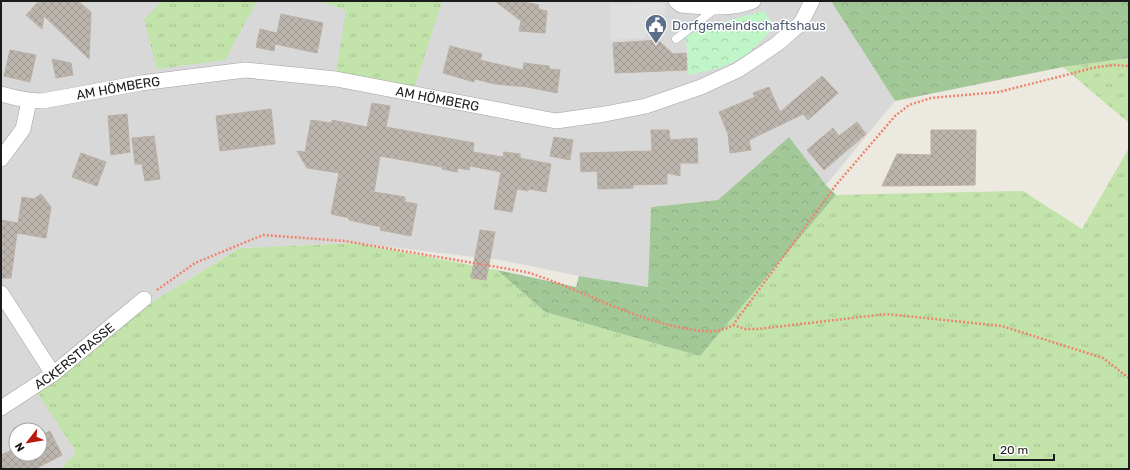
<svg xmlns="http://www.w3.org/2000/svg" width="1130" height="470" viewBox="0 0 1130 470" font-family="Rubik,sans-serif">
  <style>
    .residential { fill: #d9d8d8; fill-rule: evenodd }
    .grass { fill: url(#grass-tufts) }
    .forest { fill: url(#forest-crowns) }
    .park { fill: url(#park-crowns) }
    .parking { fill: #dfdfdf }
    .building { fill: url(#building-cross-hatch); stroke: #bcb0a4 }
    .lines { fill: none; stroke-linecap: round; stroke-linejoin: round }
    .service-casing { stroke: #a2a2a2; stroke-width: 9 }
    .minor-casing { stroke: #a2a2a2; stroke-width: 16 }
    .path { stroke: #ef846e; stroke-width: 2.5; stroke-dasharray: 2 2; stroke-linecap: butt }
    .service { stroke: #fff; stroke-width: 8 }
    .minor { stroke: #fff; stroke-width: 15 }
    .labels { text-anchor: middle; dominant-baseline: central; stroke-width: 3; stroke-linejoin: round; paint-order: stroke }
    .service-label { font-size: 13px; fill: #4e5e75; stroke: #fff; text-anchor: start }
    .street-label { font-size: 13px; fill: #1b1b1b; stroke: #fff }
  </style>
  <defs>
    <pattern id="grass-tufts" width="24" height="20" patternUnits="userSpaceOnUse"><rect width="24" height="20" fill="#c2e3a9"/><path d="M3 7l-1-3M5 7V3M7 7l1-3M15 17l-1-3M17 17v-4M19 17l1-3" fill="none" stroke="#a6c291"/></pattern>
    <pattern id="forest-crowns" width="20" height="18" patternUnits="userSpaceOnUse"><rect width="20" height="18" fill="#a3c898"/><path d="M2 6a3 3 0 1 1 6 0M12 15a3 3 0 1 1 6 0" fill="none" stroke="#8cab82"/></pattern>
    <pattern id="park-crowns" width="20" height="18" patternUnits="userSpaceOnUse"><rect width="20" height="18" fill="#bff5c7"/><path d="M2 6a3 3 0 1 1 6 0M12 15a3 3 0 1 1 6 0" fill="none" stroke="#a4d1aa"/></pattern>
    <pattern id="building-cross-hatch" width="8" height="8" patternUnits="userSpaceOnUse"><rect width="8" height="8" fill="#bcb5ae"/><path d="M0 0l8 8M0 8l8-8" fill="none" stroke="#a19b95"/></pattern>
  </defs>
  <rect width="100%" height="100%" fill="#ece9e1"/>
  <path class="residential" d="M1,1H831L895,101L826,185L789,138L718,200L651,207L648,287L579,276L500,260L356,243L240,248L154,301L37,391L76,452L61,469H1ZM16,430H40V454H16Z"/>
  <path class="grass" d="M162,1H257L225,60L157,69L144,19Z
    M318,1H442L415,86L336,73L346,10Z
    M1129,58V123L1063,67Z
    M1129,148V469H61L76,452L37,392L154,301L240,248L356,243L497,270L545,312L700,356L836,195L1023,191L1082,229Z"/>
  <path class="forest" d="M831,1H1129V58L1063,67L895,101Z
    M789,137L826,185L836,195L700,356L545,312L497,270L576,287L579,276L648,287L651,207L718,200Z"/>
  <path class="park" d="M764,11L775,27L746,56L720,68L688,75L686,35L733,19Z"/>
  <path class="parking" d="M665,3L666,13L643,38L610,40L611,4Z"/>
  <path class="building" d="M39,1H78L91,12L89,59L44,16L42,29L26,15Z
    M495,1H518L539,5L538,9L547,11L545,33L519,31L521,21Z
    M281,14L323,23L317,53L275,44L274,51L256,47L260,29L277,33Z
    M658,40L673,54L686,53L687,70L615,73L613,43Z
    M450,46L482,54L480,60L523,70L524,63L549,66V69L560,70L557,93L527,87L495,84L475,79L474,82L443,73Z
    M10,50L36,55L30,82L4,76Z
    M52,59L71,63L73,75L56,78Z
    M822,76L838,93L808,120L803,114L749,140L751,150L730,153L728,134L719,112L755,97L753,93L769,87L780,112Z
    M372,103L390,106L386,127L474,143L473,152L503,157L504,152L520,154V158L551,164L546,192L529,189L528,191L517,189L512,212L494,209L501,172L470,166L469,170L458,168L457,172L442,169V167L380,156L374,192L405,197V202L417,204L411,236L380,230L381,227L349,220V218L331,214L339,173L307,168L297,151L305,152L311,120L332,123V120L367,127Z
    M271,109L275,144L220,151L216,116Z
    M127,114L130,152L111,155L108,116Z
    M857,122L866,134L824,170L807,150L833,128L839,136Z
    M651,130H669L670,140L697,138L698,163H680V176L667,173V184L633,185V188L598,189L597,171L581,172L580,153L652,151Z
    M931,130H976L975,185L882,186L897,154L931,155Z
    M154,136L160,179L145,181L142,164H135L132,138Z
    M554,137L573,140L570,160L550,156Z
    M81,153L106,162L97,186L72,177Z
    M41,194L51,207L46,238L17,233L11,278H1V220L18,223L22,197L34,199Z
    M480,230L495,232L486,280L471,278Z
    M50,431L62,455L35,469H1V455L16,448V454H40V436Z"/>
  <g class="lines">
    <g class="service-casing">
      <path id="service" d="M676,39L715,9"/>
    </g>
    <g class="minor-casing">
      <g id="minor">
        <path d="M676,1L681,5C705,7 730,10 753,1"/>
        <path id="s1" d="M1,94C15,98 28,101 42,101L141,83L245,70L336,79L556,121L605,114L646,106L701,87L738,70L777,44L801,23L812,1"/>
        <path d="M1,159L23,129L29,101"/>
        <path d="M1,293L53,374"/>
        <path id="s2" d="M1,408L53,374L144,299"/>
      </g>
    </g>
    <path class="path" d="M157,290L195,263L263,235L345,241L526,272C579,288 628,318 683,328C694,330 705,332 716,331C723,330 728,328 733,325L836,185L895,116L909,105L931,98L999,92L1097,67L1114,65L1129,66
      M733,325L745,329H758L886,314L1002,326L1103,358L1129,378"/>
    <use href="#service" class="service"/>
    <use href="#minor" class="minor"/>
  </g>
  <defs>
    <g id="civic-pin" transform="scale(1.15)"><path d="M0 17L-7.5 6A9.5 9.5 0 1 1 7.5 6Z" fill="#5c6f8a" stroke="#fff"/><path d="M-.6-6.5H3V-4.5H.6V-3L4-1V1h2V6H-6V1h2V-1L-.6-3ZM-1.2 2.5V6h2.4V2.5Z" fill="#fff"/></g>
  </defs>
  <g fill-rule="evenodd">
    <use href="#civic-pin" x="656" y="25"/>
  </g>
  <g class="labels">
    <g class="service-label">
      <text x="672" y="25">Dorfgemeindschaftshaus</text>
    </g>
    <g class="street-label">
      <text stroke="none"><textPath href="#s1" startOffset="119">AM HÖMBERG</textPath></text>
      <text stroke="none"><textPath href="#s1" startOffset="442">AM HÖMBERG</textPath></text>
      <text stroke="none"><textPath href="#s2" startOffset="90">ACKERSTRASSE</textPath></text>
    </g>
  </g>
  <rect width="1130" height="470" fill="none" stroke="#1b1b1b" stroke-width="4"/>
  <g transform="translate(28 442) rotate(239)"><circle r="19" fill="#ffffff" stroke="#a4a4a4"/>
  <path d="M0-3L7 15L0 10L-7 15Z" fill="#b8180e"/>
  <text y="-6" font-size="11" font-weight="bold" text-anchor="middle" fill="#1b1b1b">N</text>
  </g>
  <path d="M994 454v6h60v-6" fill="none" stroke="#1b1b1b" stroke-width="2"/>
  <text x="1000" y="454" font-size="12" fill="#1b1b1b" stroke="#ffffff" stroke-width="3" paint-order="stroke">20 m</text>
</svg>
